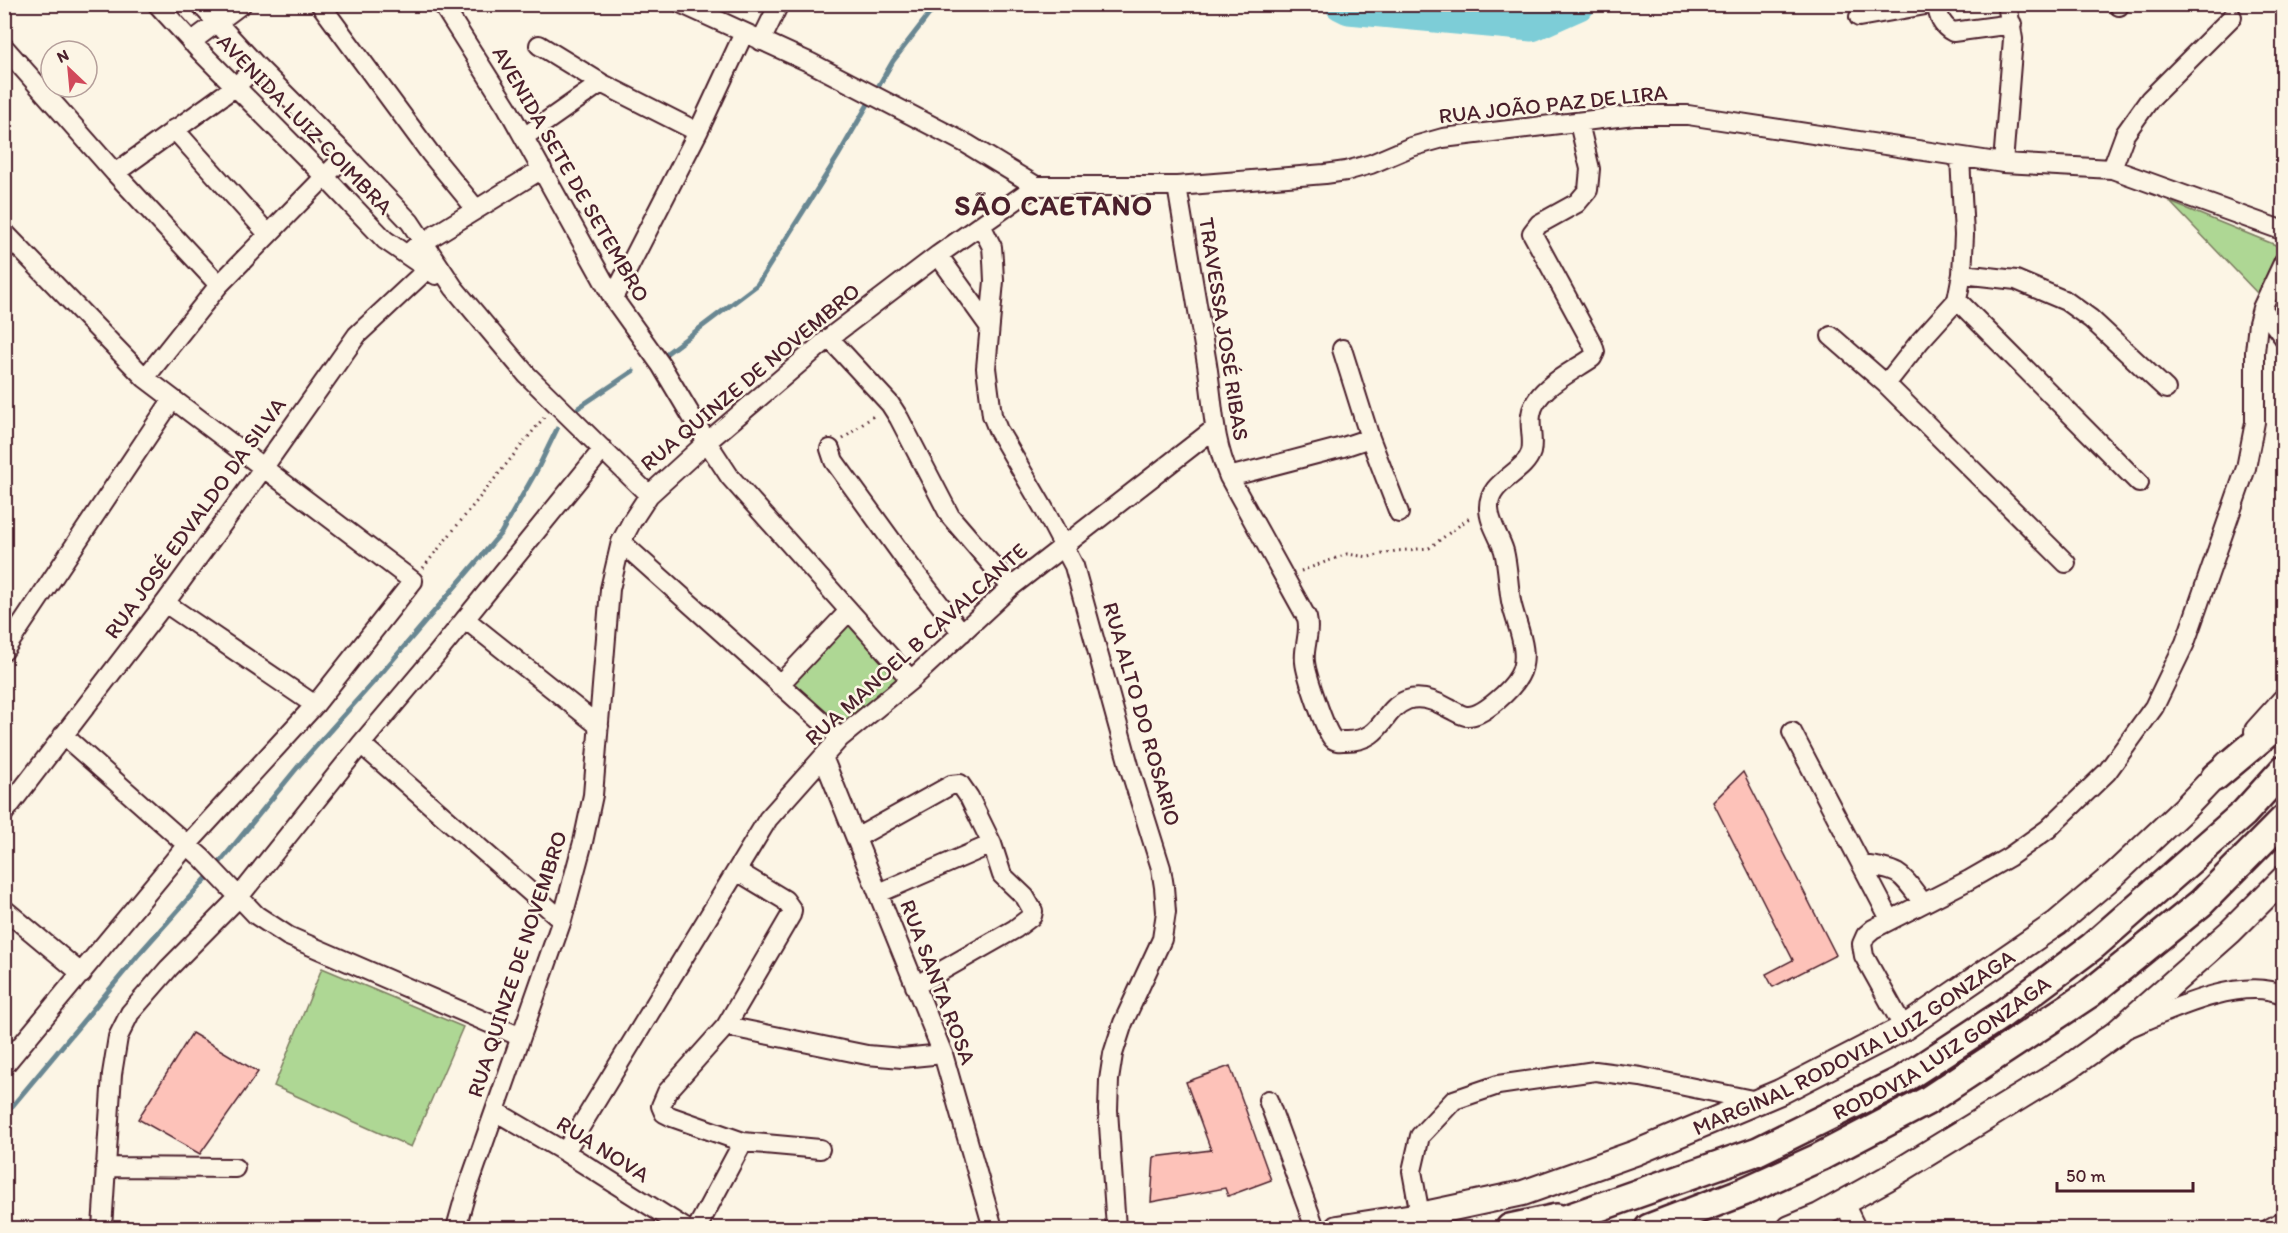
<svg xmlns="http://www.w3.org/2000/svg" width="2288" height="1233" viewBox="0 0 2288 1233" font-family="Itim,sans-serif">
  <style>
    .green { fill: #aed794; stroke: #7c7b60; stroke-width: 1.5 }
    .lines { fill: none; stroke-linecap: round; stroke-linejoin: round }
    .stream { stroke: #698792; stroke-width: 5 }
    .river { stroke: #7dcdd7; stroke-width: 33 }
    .building { fill: #fdc2b9; stroke: #4a1f2b; stroke-width: 1.5 }
    .minor-casing { stroke: #4a1f2b; stroke-width: 22 }
    .major-casing { stroke: #4a1f2b; stroke-width: 28 }
    .highway-casing { stroke: #4a1f2b; stroke-width: 32 }
    .path { stroke: #4a1f2b; stroke-width: 3; stroke-dasharray: 1.5 4.5; stroke-linecap: butt }
    .minor { stroke: #fcf5e5; stroke-width: 18 }
    .major { stroke: #fcf5e5; stroke-width: 24 }
    .highway { stroke: #fcf5e5; stroke-width: 27 }
    .labels { text-anchor: middle; dominant-baseline: central; stroke-width: 5; stroke-linejoin: round; paint-order: stroke }
    .street-label { font-size: 22px; fill: #4a1f2b; stroke: #fcf5e5 }
    .district-label { font-size: 28px; font-weight: bold; letter-spacing: 1.5px; fill: #4a1f2b; stroke: #fcf5e5 }
  </style>
  <rect width="100%" height="100%" fill="#fcf5e5"/>
  <filter id="ink" filterUnits="userSpaceOnUse"><feTurbulence type="fractalNoise" baseFrequency=".0167" numOctaves="2"/><feDisplacementMap in="SourceGraphic" scale="12" xChannelSelector="R" yChannelSelector="G"/><feConvolveMatrix kernelMatrix="1 2 1 2 8 2 1 2 1" color-interpolation-filters="sRGB"/></filter>
  <g filter="url(#ink)">
    <path class="green" d="M2170,202L2283,248L2258,294Z
      M851,618L905,680L842,734L789,686Z
      M322,968L463,1027L411,1147L274,1086Z"/>
    <g class="lines">
      <path class="stream" d="M667,353L757,285L838,156L893,61L937,4
        M578,408L633,371
        M4,1116L139,954L212,872L301,763L385,669L501,533L538,468L557,429"/>
      <path class="river" d="M1341,4L1349,8L1532,25L1579,4"/>
    </g>
    <path class="building" d="M1743,772L1836,955L1773,987L1766,974L1793,960L1713,802Z
      M192,1033L258,1072L200,1154L138,1119Z
      M1230,1066L1271,1180L1228,1196L1225,1188L1151,1202L1154,1157L1211,1150L1186,1082Z"/>
    <g class="lines">
      <g class="minor-casing">
        <path id="minor" d="M157,4L199,50L325,177L385,240L436,275
          M200,4L257,66L346,155L410,222L454,288L527,375L649,495
          M320,4L430,153L476,209
          M442,4L507,107L613,298L661,365L707,442L730,477L911,680
          M682,4L811,63L967,144L1036,186
          M1936,4C1939,17 1941,26 1953,32L2012,24
          M2119,6L2120,4
          M1859,17L1931,4
          M761,41L779,4
          M191,42L242,4
          M539,45L601,83L698,132
          M4,47L115,173L219,285
          M174,129L268,234
          M524,137L601,83
          M2003,163L2013,39L2007,4
          M2112,169L2125,134L2150,99L2232,17
          M115,173L236,86L257,66
          M1036,186H1177L1325,174L1346,171L1371,164L1411,147L1443,138L1634,115H1688L2003,163L2112,169L2284,231
          M1177,186C1187,245 1197,305 1207,364C1214,407 1212,436 1229,477L1307,618C1311,634 1303,647 1305,662C1306,674 1325,731 1333,739C1336,742 1341,741 1346,741C1384,741 1381,710 1407,700C1421,695 1438,702 1450,709C1455,711 1461,716 1467,716C1483,717 1512,689 1519,676C1532,653 1515,623 1511,601C1508,584 1508,567 1504,551C1500,537 1489,523 1489,508C1488,481 1524,474 1531,452C1534,440 1529,427 1531,415C1534,389 1572,372 1592,358L1595,352L1593,345L1532,233L1539,224L1577,203L1588,190L1590,169L1579,123
          M981,225L992,247L993,260L994,281L986,368L992,415L998,430L1044,509L1074,566L1130,769L1161,868L1164,887L1166,912L1162,939L1123,1023L1113,1054L1109,1080L1108,1110L1116,1228
          M4,232L145,378L413,581L315,705L186,846L4,1066
          M414,248L542,169
          M938,255L989,326
          M1962,274L2016,280L2066,301L2091,319L2166,389
          M613,298L698,132L744,33
          M1957,300L2139,483
          M2262,308L2284,338
          M1831,336L1886,384L2066,563
          M829,338L890,404L899,418L950,516L1011,587
          M1342,349L1370,438L1399,513
          M145,378L219,285L346,155
          M1886,384L1920,341L1957,300L1962,274L1964,235L1960,157
          M830,449L834,461L910,566L962,633
          M1229,477L1343,447L1370,438
          M621,542L840,738
          M165,603L315,705
          M465,619L599,726
          M4,651L172,400
          M779,685L849,611
          M1792,732L1890,919
          M63,735L202,858L256,915L288,936L521,1037
          M361,744L562,920
          M823,757L943,1054L993,1228
          M4,813L165,603L264,467L357,335L436,261
          M856,838L951,785L960,784L969,797L992,844L1002,875L1025,897L1033,911L1032,916L1015,929L915,986
          M1862,865C1901,870 1900,872 1923,903
          M737,871L785,900L792,910L791,915L726,1026L667,1092L661,1106L664,1113L672,1117L743,1142L820,1149
          M879,893L992,844
          M4,909L82,974
          M726,1026L867,1055L902,1058L943,1054
          M1904,1028L1864,956L1862,944L1866,935L1873,929L1969,880L2009,857L2048,829L2107,772L2154,707L2185,643L2246,468L2255,422V352L2258,323L2262,308L2284,261
          M2128,1028C2168,1011 2241,975 2284,995
          M1268,1100L1315,1228
          M495,1111L565,1152L685,1228
          M565,1152L768,819L823,757L840,738L911,680L1011,587L1214,429
          M105,1167L235,1168
          M1844,1203L1856,1228
          M1420,1215L1412,1171L1420,1136L1454,1100L1498,1085L1595,1071L1641,1077L1757,1101
          M102,1228L112,1074L118,1037L130,1013L169,968L239,897L361,744L436,655L603,449
          M456,1228L465,1196L562,920L583,842L593,795L610,589L621,542L632,521L649,495L707,442L829,338L938,255L1036,186
          M697,1228L743,1142
          M2270,1228L2284,1220"/>
      </g>
      <g class="major-casing">
        <g id="major">
          <path d="M2257,731L2284,701"/>
          <path id="s1" d="M1337,1228L1420,1215L1523,1193L1635,1153L1780,1092L1904,1028L2057,923L2115,874L2185,808L2228,763"/>
          <path d="M1790,1228L1819,1216L1886,1179L2069,1067L2115,1034L2230,932L2284,878"/>
        </g>
      </g>
      <g class="highway-casing">
        <g id="highway">
          <path d="M2215,777L2284,719"/>
          <path d="M1510,1228L1557,1218"/>
          <path id="s2" d="M1540,1228L1758,1151L1902,1080L2001,1015L2093,946L2244,813L2284,769"/>
          <path d="M1649,1228L1743,1192L1820,1157L1927,1101L2089,994L2201,903L2284,819"/>
        </g>
      </g>
      <path class="path" d="M843,439L876,414
        M423,568L545,416
        M1301,571L1347,554L1369,557L1396,551L1429,548L1472,516"/>
      <use href="#minor" class="minor"/>
      <use href="#major" class="major"/>
      <use href="#highway" class="highway"/>
    </g>
  </g>
  <g class="labels">
    <g class="street-label">
      <text transform="translate(1553 104) rotate(-6)">RUA JOÃO PAZ DE LIRA</text>
      <text transform="translate(305 124) rotate(46)">AVENIDA LUIZ COIMBRA</text>
      <text transform="translate(571 174) rotate(60)">AVENIDA SETE DE SETEMBRO</text>
      <text transform="translate(1224 329) rotate(81)">TRAVESSA JOSÉ RIBAS</text>
      <text transform="translate(750 377) rotate(-40)">RUA QUINZE DE NOVEMBRO</text>
      <text transform="translate(195 518) rotate(-54)">RUA JOSÉ EDVALDO DA SILVA</text>
      <text transform="translate(916 644) rotate(-42)">RUA MANOEL B CAVALCANTE</text>
      <text transform="translate(1142 714) rotate(74)">RUA ALTO DO ROSARIO</text>
      <text transform="translate(517 964) rotate(-72)">RUA QUINZE DE NOVEMBRO</text>
      <text transform="translate(938 982) rotate(69)">RUA SANTA ROSA</text>
      <text stroke="none"><textPath href="#s1" startOffset="554">MARGINAL RODOVIA LUIZ GONZAGA</textPath></text>
      <text stroke="none"><textPath href="#s2" startOffset="442">RODOVIA LUIZ GONZAGA</textPath></text>
      <text transform="translate(603 1149) rotate(32)">RUA NOVA</text>
    </g>
    <g class="district-label">
      <text x="1054" y="205">SÃO CAETANO</text>
    </g>
  </g>
  <rect width="2288" height="1233" fill="none" stroke="#fcf5e5" stroke-width="24"/>
  <rect x="12" y="12" width="2264" height="1209" fill="none" stroke="#4a1f2b" stroke-width="2" filter="url(#ink)"/>
  <g transform="translate(69 69) rotate(334)"><circle r="28" fill="#fcf5e5" stroke="#b59f9b" stroke-width="1.5"/>
  <path d="M0-4.5L10 22L0 15L-10 22Z" fill="#d1495b"/>
  <text y="-9" font-size="16" font-weight="bold" text-anchor="middle" fill="#4a1f2b">N</text>
  </g>
  <path d="M2057 1182v9h136v-9" fill="none" stroke="#4a1f2b" stroke-width="3"/>
  <text x="2066" y="1182" font-size="18" fill="#4a1f2b" stroke="#fcf5e5" stroke-width="4.5" paint-order="stroke">50 m</text>
</svg>
